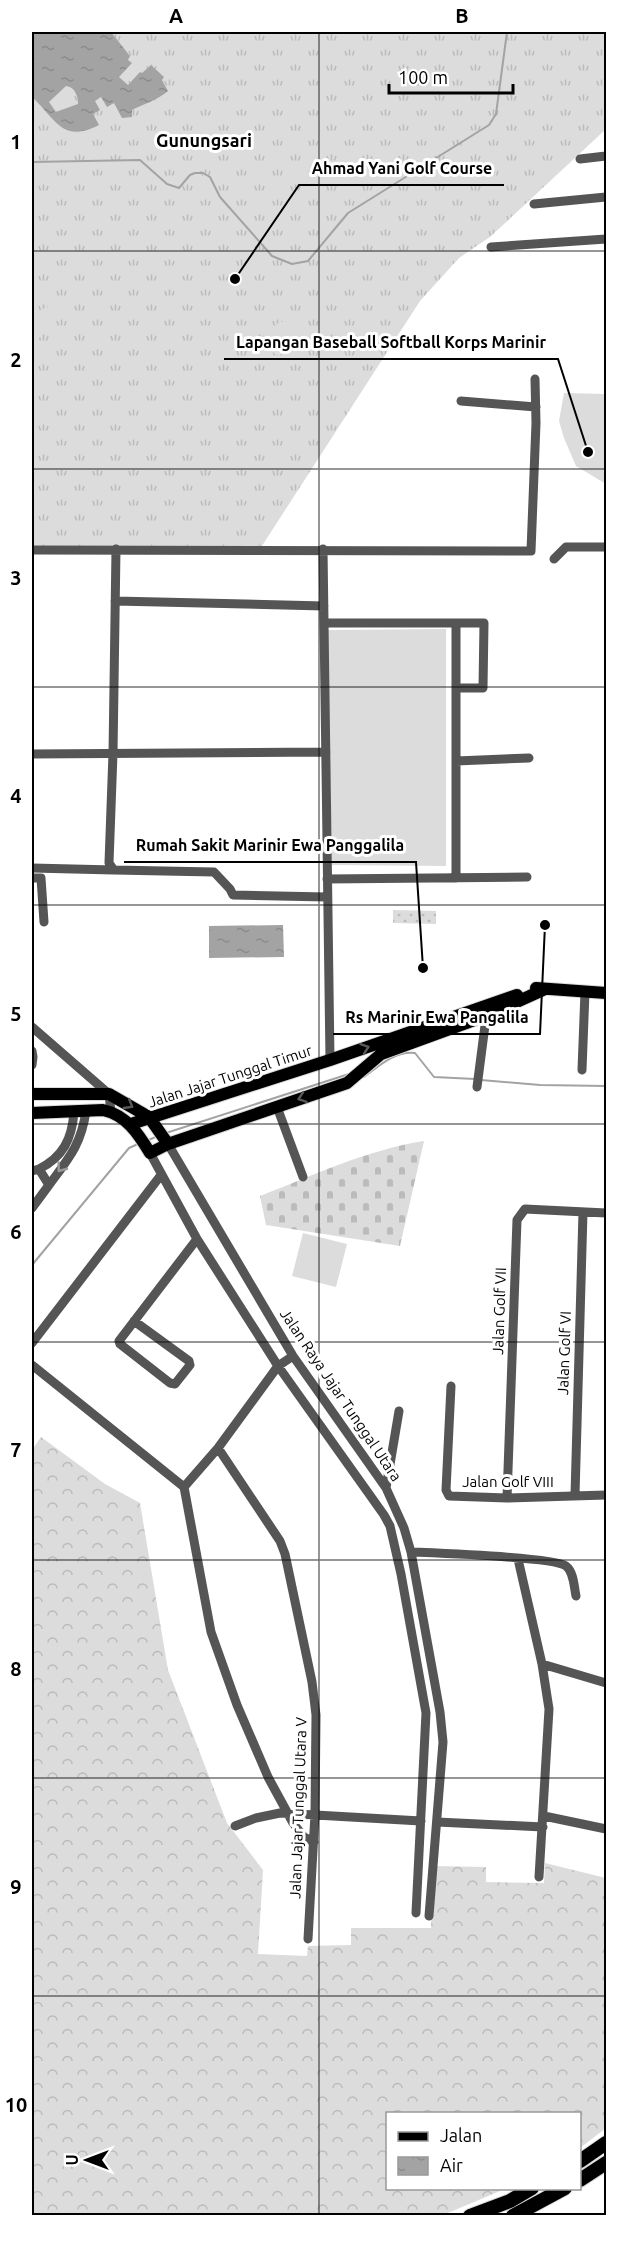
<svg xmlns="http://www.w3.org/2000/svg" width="638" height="2247" viewBox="0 0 638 2247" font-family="Ubuntu,sans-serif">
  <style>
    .grass { fill: url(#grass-tufts) }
    .forest { fill: url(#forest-crowns) }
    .cemetery { fill: url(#cemetery-stones) }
    .park { fill: url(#park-dots) }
    .garden { fill: #dcdcdc }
    .water { fill: url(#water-ripples); fill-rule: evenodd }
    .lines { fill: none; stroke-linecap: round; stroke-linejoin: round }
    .stream { stroke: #a3a3a3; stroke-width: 2 }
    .major-casing { stroke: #dbdbdb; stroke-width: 14 }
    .highway-casing { stroke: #dbdbdb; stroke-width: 16 }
    .minor { stroke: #555; stroke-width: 9 }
    .major { stroke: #000; stroke-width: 12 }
    .highway { stroke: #000; stroke-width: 14 }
    .oneway { stroke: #595959 }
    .oneway2 { stroke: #999 }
    .grid { fill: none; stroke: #000; stroke-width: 1.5; stroke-opacity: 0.55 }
    .labels { text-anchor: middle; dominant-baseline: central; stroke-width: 6; stroke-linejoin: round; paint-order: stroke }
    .street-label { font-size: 15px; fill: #000; stroke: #fff }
    .quarter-label { font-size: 18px; font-weight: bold; fill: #000; stroke: #fff }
    .leader { fill: none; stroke: #000; stroke-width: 2 }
    .callout-dot { fill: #000; stroke: #fff; stroke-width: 2 }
    .callout-label { font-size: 16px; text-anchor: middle; font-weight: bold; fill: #000; stroke: #fff; stroke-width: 6; stroke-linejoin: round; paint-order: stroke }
    .neatline { fill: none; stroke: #000; stroke-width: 2 }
    .grid-label { font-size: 20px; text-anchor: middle; font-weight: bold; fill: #000 }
  </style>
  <defs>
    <pattern id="grass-tufts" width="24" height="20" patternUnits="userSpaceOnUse" patternTransform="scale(1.5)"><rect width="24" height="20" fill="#dcdcdc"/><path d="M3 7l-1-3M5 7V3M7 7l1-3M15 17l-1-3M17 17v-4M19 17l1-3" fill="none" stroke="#bbb"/></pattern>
    <pattern id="forest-crowns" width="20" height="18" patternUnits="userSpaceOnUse" patternTransform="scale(1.5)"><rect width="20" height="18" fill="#dcdcdc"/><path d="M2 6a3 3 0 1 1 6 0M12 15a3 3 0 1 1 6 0" fill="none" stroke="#bbb"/></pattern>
    <pattern id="cemetery-stones" width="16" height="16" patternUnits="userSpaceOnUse" patternTransform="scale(1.5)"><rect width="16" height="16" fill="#dcdcdc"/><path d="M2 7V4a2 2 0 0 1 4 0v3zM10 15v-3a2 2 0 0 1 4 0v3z" fill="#bbb"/></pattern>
    <pattern id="park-dots" width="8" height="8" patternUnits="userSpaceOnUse" patternTransform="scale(1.5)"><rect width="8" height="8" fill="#dcdcdc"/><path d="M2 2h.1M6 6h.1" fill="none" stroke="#bbb" stroke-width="1.8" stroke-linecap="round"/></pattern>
    <pattern id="water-ripples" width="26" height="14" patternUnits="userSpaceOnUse" patternTransform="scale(1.5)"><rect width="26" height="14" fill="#a3a3a3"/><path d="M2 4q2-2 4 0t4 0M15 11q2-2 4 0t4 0" fill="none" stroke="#8b8b8b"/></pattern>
  </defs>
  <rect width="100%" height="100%" fill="#fff"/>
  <path class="grass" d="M32,32H606V129L490,237L459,258L420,301L260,549L32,550Z"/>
  <path class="forest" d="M41,1437L105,1484L140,1503L168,1670L227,1823L263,1870L258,1954L307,1956L308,1946L351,1945V1928H431L433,1866L486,1867V1882L544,1883L545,1863L606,1878V2128L580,2148V2114H388V2188L505,2189L443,2215H32V1450Z"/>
  <path class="cemetery" d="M424,1141L400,1246L266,1225L260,1196C314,1175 367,1150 424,1141Z"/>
  <path class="park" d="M393,910L436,911V924L393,923Z"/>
  <path class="garden" d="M49,306L55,311V322L38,339H32V314Z
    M279,322C298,320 299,334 300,349L295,354L277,355L271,351C271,341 271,329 279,322Z
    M564,393L606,394V484L576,466L564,438L559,421Z
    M446,629V866L332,865L327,630Z
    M303,1233L347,1244L336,1287L292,1276Z"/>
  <path class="water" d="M32,32H111L130,56L128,60L132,63L119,77L128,85L140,72L142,73L151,65L164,77L162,80L168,91C157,100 144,104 132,110V117L122,118L114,103L107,107L101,97L95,101L100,110L93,114L99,125C62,144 56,119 32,97ZM66,86C75,87 78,96 78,104L56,112L49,102Z
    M283,925L284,957L209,958V926Z"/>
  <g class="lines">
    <path class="stream" d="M32,162L140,160L167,184L179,188L190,175L195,173H203L210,177L220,197L272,256L292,264L308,261L348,213L489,125L496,114L507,32
      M362,1076L364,1077C380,1065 395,1051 415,1053L434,1077L475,1079
      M481,1080L540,1085L606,1086
      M166,1133L352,1073
      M146,1141L158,1136
      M32,1265L129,1148L138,1144"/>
    <g class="major-casing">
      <path id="major" d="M536,988L606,993
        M32,1094H109L149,1117L168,1144
        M32,1113L103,1110C126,1115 138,1133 150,1153L168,1144L347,1083L381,1054L488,1015L543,990
        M131,1124L330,1060L517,995"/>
    </g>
    <g class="highway-casing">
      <path id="highway" d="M580,2161L606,2143
        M580,2180L606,2163
        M470,2216L510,2201L532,2188
        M513,2216L565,2188"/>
    </g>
    <path class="minor" d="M580,159L606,156
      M534,204L606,197
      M491,247L606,239
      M461,401L536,407
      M116,549L113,753L109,863L114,870L214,872L230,889L233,895L327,897
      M323,549L330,1060
      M32,550L531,551L536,423L535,379
      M554,559L566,547H606
      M115,601L324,606
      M324,623H484L483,688H456
      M456,623V878
      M32,754L326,752
      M456,761L529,758
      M32,868L114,870
      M32,878H41L44,922
      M327,879L527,877
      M32,1027L109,1094L111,1112
      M32,1051L33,1057L32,1065
      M582,1070L585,992
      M477,1087L487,1010
      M277,1107L303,1177
      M168,1144L293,1356L386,1488L404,1528L411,1552L440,1712L443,1742L429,1916
      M150,1153L197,1239L278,1366L384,1515L390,1526L401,1574L426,1713L416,1913
      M39,1169C63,1157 72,1139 74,1112
      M32,1171L39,1169L49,1185L32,1208
      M49,1185C69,1158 81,1145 86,1111
      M134,1321L189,1361L190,1365L175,1384L170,1383L120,1344L119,1341L197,1239
      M32,1343L161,1175
      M32,1365L184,1487
      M451,1386L446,1490L449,1496L507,1498L606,1495
      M218,1448L280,1541L285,1554L312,1682L316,1715L315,1814L308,1939
      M184,1487L211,1632L237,1705L268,1777L293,1823L304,1837L314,1842
      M184,1487L218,1448L278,1366L293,1356
      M386,1488L399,1411
      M575,1495L583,1212
      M507,1498L517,1220L525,1209L606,1213
      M411,1552C434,1553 554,1557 566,1566C574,1572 574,1587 576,1596
      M518,1559L542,1664L549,1709L539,1877
      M542,1664L606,1683
      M544,1816L606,1829
      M437,1822L543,1827
      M235,1826L256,1818L280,1813L421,1821"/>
    <use href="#major" class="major"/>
    <use href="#highway" class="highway"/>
  </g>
  <defs><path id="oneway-chevron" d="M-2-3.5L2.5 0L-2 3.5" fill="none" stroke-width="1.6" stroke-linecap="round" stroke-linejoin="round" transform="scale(1.5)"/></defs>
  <g class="oneway">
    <use href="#oneway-chevron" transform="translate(365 1048) rotate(-19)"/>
    <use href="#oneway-chevron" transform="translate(302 1098) rotate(161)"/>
    <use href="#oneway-chevron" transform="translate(129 1105) rotate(31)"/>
  </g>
  <use class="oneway2" href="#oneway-chevron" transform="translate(61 1168) rotate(127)"/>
  <path class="grid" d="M319,32V2216M32,251H606M32,469H606M32,687H606M32,905H606M32,1124H606M32,1342H606M32,1560H606M32,1778H606M32,1996H606"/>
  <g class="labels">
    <g class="street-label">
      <text transform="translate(230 1076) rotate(-18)">Jalan Jajar Tunggal Timur</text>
      <text transform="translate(499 1311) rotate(-88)">Jalan Golf VII</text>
      <text transform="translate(564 1353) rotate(-88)">Jalan Golf VI</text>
      <text transform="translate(341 1395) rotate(56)">Jalan Raya Jajar Tunggal Utara</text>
      <text x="508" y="1481">Jalan Golf VIII</text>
      <text transform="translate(298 1808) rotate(-88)">Jalan Jajar Tunggal Utara V</text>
    </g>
    <g class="quarter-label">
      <text x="204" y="140">Gunungsari</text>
    </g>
  </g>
  <path class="leader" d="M235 279L299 185H504M588 452L558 359H224M423 968L416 862H124M545 925L540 1034H333"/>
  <g class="callout-dot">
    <circle cx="235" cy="279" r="6"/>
    <circle cx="588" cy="452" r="6"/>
    <circle cx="423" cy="968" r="6"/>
    <circle cx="545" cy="925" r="6"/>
  </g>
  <g class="callout-label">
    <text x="402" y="174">Ahmad Yani Golf Course</text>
    <text x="391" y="348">Lapangan Baseball Softball Korps Marinir</text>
    <text x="270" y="851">Rumah Sakit Marinir Ewa Panggalila</text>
    <text x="437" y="1023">Rs Marinir Ewa Pangalila</text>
  </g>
  <rect width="638" height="2247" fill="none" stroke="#ffffff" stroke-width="66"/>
  <rect x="386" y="2112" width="195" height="78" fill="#ffffff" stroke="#999999" stroke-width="1.5"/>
  <rect x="398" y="2132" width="30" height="9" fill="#000000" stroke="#999999" stroke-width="1.5"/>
  <text x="440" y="2142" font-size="18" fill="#000000">Jalan</text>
  <rect x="398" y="2157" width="30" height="18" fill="url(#water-ripples)" stroke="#999999" stroke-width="1.5"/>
  <text x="440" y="2172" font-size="18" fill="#000000">Air</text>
  <g transform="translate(87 2160) rotate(270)" stroke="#ffffff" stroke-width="4.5" paint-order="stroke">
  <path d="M0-4.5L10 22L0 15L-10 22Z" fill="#000000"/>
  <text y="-9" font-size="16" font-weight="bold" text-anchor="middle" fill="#000000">U</text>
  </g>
  <path d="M389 84v9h124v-9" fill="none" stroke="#000000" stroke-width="3"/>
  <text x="398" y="84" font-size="18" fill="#000000" stroke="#ffffff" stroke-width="4.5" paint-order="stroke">100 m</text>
  <rect x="33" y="33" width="572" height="2181" class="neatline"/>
  <g class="grid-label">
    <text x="176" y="23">A</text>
    <text x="462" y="23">B</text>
    <text x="16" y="149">1</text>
    <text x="16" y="367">2</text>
    <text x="16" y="585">3</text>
    <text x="16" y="803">4</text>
    <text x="16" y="1021">5</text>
    <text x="16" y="1239">6</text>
    <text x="16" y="1457">7</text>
    <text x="16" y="1676">8</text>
    <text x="16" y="1894">9</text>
    <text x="16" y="2112">10</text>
  </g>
</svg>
